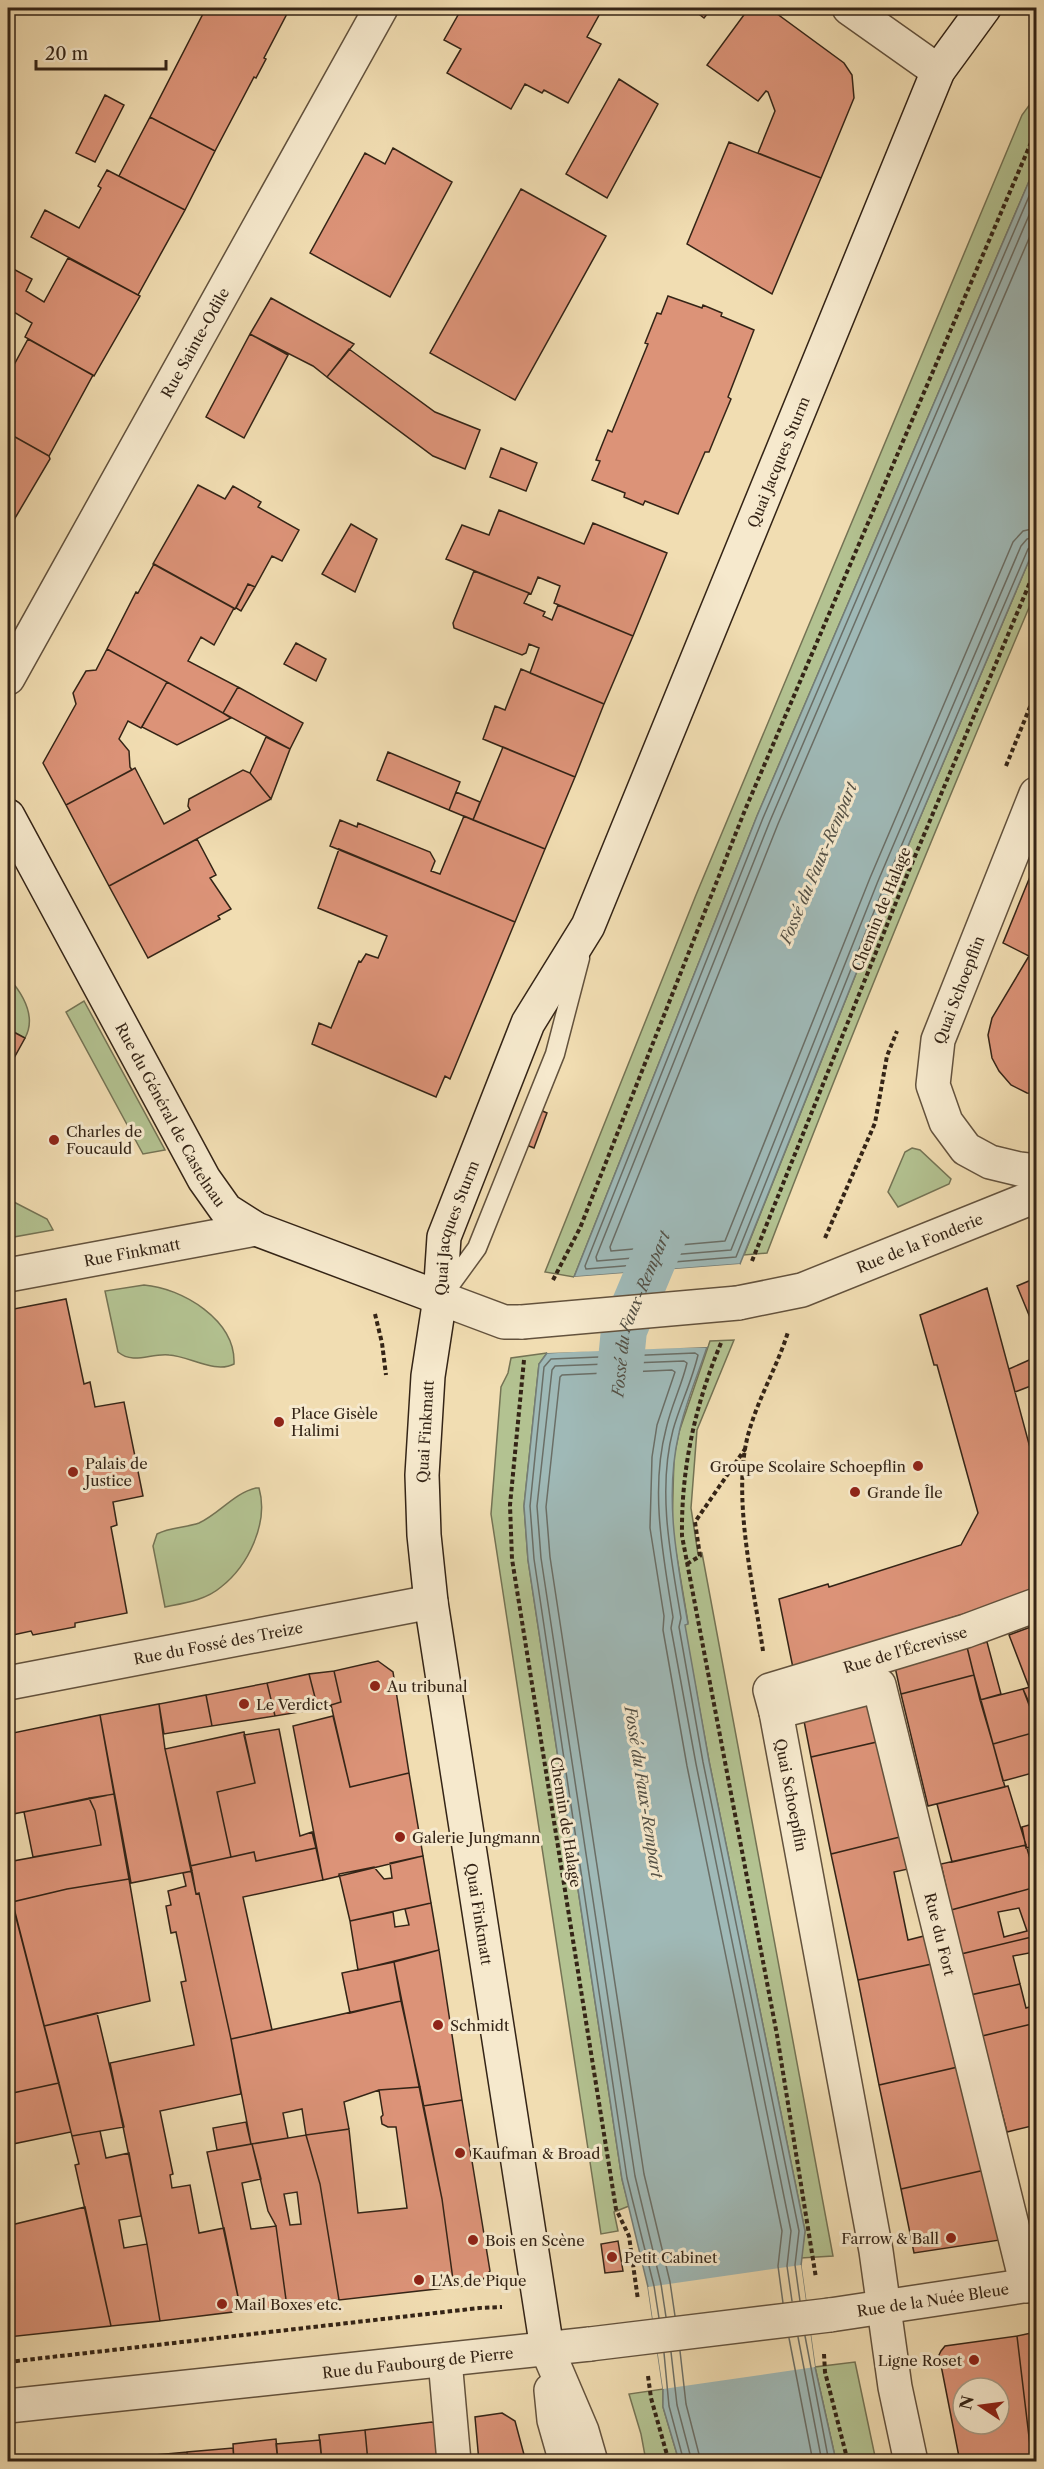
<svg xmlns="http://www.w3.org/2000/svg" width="1044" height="2469" viewBox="0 0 1044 2469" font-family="'Libre Caslon Text',serif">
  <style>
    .green { fill: #b3c291; stroke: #747354; stroke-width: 1.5 }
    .water { fill: #9fb9b7; stroke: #747d77; stroke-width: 1.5 }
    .pier { fill: #f1ddb2 }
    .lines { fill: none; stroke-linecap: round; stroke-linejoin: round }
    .shore { stroke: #6a6e66; stroke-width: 1.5 }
    .canal { stroke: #9fb9b7; stroke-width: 46 }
    .building { fill: #dc9378; stroke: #342416; stroke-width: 1.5; fill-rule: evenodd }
    .lane-casing { stroke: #63523d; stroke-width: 21 }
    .street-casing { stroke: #63523d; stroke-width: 36 }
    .secondary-casing { stroke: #342416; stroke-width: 36 }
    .path { stroke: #342416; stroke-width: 4; stroke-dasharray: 4.5 3; stroke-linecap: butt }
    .lane { stroke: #f6e9cd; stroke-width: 18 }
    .street { stroke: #f6e9cd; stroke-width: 33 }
    .secondary { stroke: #f6e9cd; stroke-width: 33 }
    .street-bridge-casing { stroke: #63523d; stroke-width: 36; stroke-linecap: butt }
    .street-bridge { stroke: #f6e9cd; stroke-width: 33 }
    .poi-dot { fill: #8f2418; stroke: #f6e9cd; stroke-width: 2 }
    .labels { text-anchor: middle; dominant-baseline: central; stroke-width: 6; stroke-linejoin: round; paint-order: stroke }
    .street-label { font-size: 15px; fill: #342416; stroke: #f6e9cd }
    .poi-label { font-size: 15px; fill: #342416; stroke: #f6e9cd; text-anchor: start }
    .water-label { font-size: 16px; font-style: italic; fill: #545146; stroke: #f6e9cd }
  </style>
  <rect width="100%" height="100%" fill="#f1ddb2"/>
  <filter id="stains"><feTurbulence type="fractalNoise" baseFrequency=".00333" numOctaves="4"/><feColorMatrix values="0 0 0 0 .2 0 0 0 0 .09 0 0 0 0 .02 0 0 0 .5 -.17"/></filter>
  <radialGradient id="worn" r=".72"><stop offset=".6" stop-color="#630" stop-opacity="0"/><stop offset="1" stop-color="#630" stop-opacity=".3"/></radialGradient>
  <path class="green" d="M1036,96V165L757,816L574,1277L545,1272L696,895L1022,115Z
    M1036,544V591C943,811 852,1030 767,1253L744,1255L891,886Z
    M8,977C23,994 37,1016 25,1038L8,1029Z
    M84,1001L165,1150L143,1154L66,1012Z
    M912,1148L920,1150L951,1179L949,1184L898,1207L888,1192L905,1152Z
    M8,1199L47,1219L53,1230L8,1238Z
    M144,1285C182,1288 236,1320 234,1364C215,1374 189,1356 169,1355C150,1353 134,1365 118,1352L105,1291Z
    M734,1340L697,1430L691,1508L698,1554L702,1553L833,2256L801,2258L805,2231L709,1761L684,1624L688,1623L672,1528L674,1457L679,1432L710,1341Z
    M547,1353L539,1364L524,1506L528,1560L622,2179L629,2206L614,2212L618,2231L601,2234L491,1514L501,1387L508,1373L511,1358Z
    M256,1488H259C269,1523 248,1566 221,1587C206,1600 185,1603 165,1607L153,1546L157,1534C170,1527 185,1528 199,1523C219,1514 234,1493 256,1488Z
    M855,2362L876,2461H836L815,2367Z
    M663,2389V2407L679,2461H646L641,2434L629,2394Z"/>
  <path class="water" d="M1036,165V544L891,886L740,1264L574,1277L757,816Z
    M707,1347C698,1375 685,1404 679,1433C664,1497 677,1561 688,1624L685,1625L709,1761L805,2231L801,2266L815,2367L836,2461H679L663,2407V2389L648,2287L622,2179L528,1560L524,1506L539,1364L547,1353L622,1348Z"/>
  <path class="pier" d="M740,1264L739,1267L573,1280L574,1277Z
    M708,1344L707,1347L547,1353L548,1350L622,1345Z
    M801,2265L815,2367L663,2389L648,2287Z"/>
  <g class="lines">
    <path class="shore" d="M1036,180L763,818L585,1266L586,1269L736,1257L885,884L1028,549L1036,544
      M1036,199L770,821L596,1257L597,1261L731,1250L878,881L1021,546L1027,539L1036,537
      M1036,222L778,824L610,1247L611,1251L725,1241L870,878L1013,542L1023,531L1036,528
      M675,2316L670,2282L644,2174L550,1557L546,1507L560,1377L562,1375L672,1370L675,1372L657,1425L652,1457L650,1528L664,1616L663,1630L687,1766L782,2231L778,2266L783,2303
      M666,2317L661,2284L635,2176L541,1558L537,1506L552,1370L555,1366L684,1361L687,1363C682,1385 671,1406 666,1429C650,1490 663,1555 673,1617L671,1628L696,1764L791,2231L787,2266L792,2301
      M659,2318L654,2286L627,2178L534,1559L530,1506L544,1367L551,1359L695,1353L698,1355C692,1381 680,1405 673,1430C657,1491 671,1558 681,1618L679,1627L703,1762L799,2231L795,2265L800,2301
      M805,2336L829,2462
      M798,2337L822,2462
      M789,2338L813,2462
      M680,2351L686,2404L701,2462
      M671,2352L677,2405L692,2462
      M664,2353L669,2406L684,2462"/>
    <path class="canal" id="s1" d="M616,1410L624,1330L673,1213"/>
  </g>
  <path class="building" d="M206,8H290L264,58L266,59L256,78L254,77L215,151L150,117Z
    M462,8H603L587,37L601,44L568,103L544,90L542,93L525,84L511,109L447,73L461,49L444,40Z
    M691,8H712L704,18Z
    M749,8H769L844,63L852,75L854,98L821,178L758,153L775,111L768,92L766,91L758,101L707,65Z
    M619,79L658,104L607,198L566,174Z
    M105,95L124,105L95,162L76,153Z
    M150,117L215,151L185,210L119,176Z
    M729,142L821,178L772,294L687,244Z
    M393,148L452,182L390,297L310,253L365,153L385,164Z
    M107,170L185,210L138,295L31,237L45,210L79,228L101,188L98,186Z
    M521,189L606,236L515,400L430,353Z
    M68,258L140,296L94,376L25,337L32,323L14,312L8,325V266L32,279L26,291L44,302Z
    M668,296L702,308L703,305L722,313L721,316L754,330L728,397L731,399L718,430L709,452H705L678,514L645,501L643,505L624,497L625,493L592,480L600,461L596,460L608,430L612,432L648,344L645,343L657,313L661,314Z
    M271,298L354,344L327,377L313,366L250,334Z
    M250,334L288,355L244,438L206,417Z
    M28,339L93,375L49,456L8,433V376Z
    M349,349L435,412L480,430L465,469L433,456L327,377Z
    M8,433L49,456L50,459L8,530Z
    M501,448L537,463L526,491L490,477Z
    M198,485L225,499L233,486L261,502L258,507L299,530L282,561L272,556L255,587L248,584L235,609L153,564Z
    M499,510L584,544L593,523L667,553L633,636L554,603L560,586L538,577L531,594L446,559L462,525L489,535Z
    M351,524L377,539L355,592L322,574Z
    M154,564L234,608L214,645L201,637L188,661L238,687L223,713L107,649L136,592L138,593Z
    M474,571L529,593L524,603L545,612L543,616L552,620L558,605L633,636L604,704L530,673L539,648L529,644L526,653L522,655L454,628L453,623Z
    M248,584L255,587L241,611L236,608Z
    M296,643L326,659L316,681L284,664Z
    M107,649L167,682L141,728L128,721L119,739L129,751L130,767L132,770L66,805L43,763L76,704L73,693L86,671L96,670Z
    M521,669L604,704L575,777L483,739L495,706L505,710Z
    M167,682L223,713L231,718L177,745L142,727Z
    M238,687L303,723L290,749L223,713Z
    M266,737L290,749L271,799L250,773Z
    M503,747L575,777L545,849L473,820Z
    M388,752L460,782L449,810L377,780Z
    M135,768L164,824L190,810L188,806L189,799L243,770L250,773L271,799L109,886L66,805Z
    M456,792L480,802L473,820L449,810Z
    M464,816L545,849L515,922L330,846L340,820L357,827L358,823L430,852L435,861L431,871L440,874Z
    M197,839L216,875L210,878L231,909L218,916L220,919L148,958L109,886Z
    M339,849L515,922L450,1079L445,1076L436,1097L312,1044L319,1023L331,1028L359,961L361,962L366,954L378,958L387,936L318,908Z
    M1036,862V1094L1027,1093L1011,1085L999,1071L992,1058L988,1035L992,1018L1029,956L1003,943Z
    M8,1029L25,1038L8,1069L10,1071L8,1075Z
    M538,1109L547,1113L534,1148L524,1144Z
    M1036,1278V1332L1017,1286Z
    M987,1288L1036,1470V1591L793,1668L779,1599L828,1584L829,1587L961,1545L978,1513L937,1365H934L920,1315Z
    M66,1299L84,1384L90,1382L95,1407L124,1402L143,1496L113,1502L117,1525L111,1527L127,1613L75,1623V1627L33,1635L31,1631L8,1636V1306L11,1305L14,1309Z
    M1036,1357V1384L1015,1392L1009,1369Z
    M1036,1625V1685L1029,1687L1009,1635Z
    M987,1642L1001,1694L980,1700L967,1647Z
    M967,1647L974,1675L901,1694L895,1667Z
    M378,1661L393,1672L409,1773L350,1787L331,1705L341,1702L334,1671Z
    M334,1671L341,1702L318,1709L309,1674Z
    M309,1674L318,1709L275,1716L267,1683Z
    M974,1675L1005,1787L928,1806L901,1694Z
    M267,1683L275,1716L212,1726L206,1695Z
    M1036,1685V1708L1032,1709L1023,1689Z
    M1023,1689L1036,1723V1732L993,1744L980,1700Z
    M206,1695L212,1726L164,1734L159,1704Z
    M159,1704L165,1749L192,1871L131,1883L100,1715Z
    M867,1704L877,1742L811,1757L804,1721Z
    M100,1715L114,1794L8,1815V1734Z
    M333,1716L350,1787L409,1773L423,1856L323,1880L293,1726Z
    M279,1729L300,1836L312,1832L316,1848L256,1861L254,1852L231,1857L217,1792L255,1783L244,1735Z
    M244,1732L255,1783L217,1792L231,1857L190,1866L165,1749Z
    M1036,1732V1772L1003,1781L993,1744Z
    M877,1742L900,1837L831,1854L811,1757Z
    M1008,1786L1026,1845L952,1862L937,1804Z
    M114,1794L129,1879L67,1889L12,1902L8,1885V1862L101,1845L95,1811L89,1798Z
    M89,1798L95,1811L101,1845L33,1857L24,1812Z
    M1036,1823V1846L1026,1848L1022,1827Z
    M900,1837L908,1869L894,1872L908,1940L924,1936L932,1964L858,1980L831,1854Z
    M1026,1845L1036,1879V1887L951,1910L941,1864Z
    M316,1848L323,1880L243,1897L272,2030L231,2039L199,1893L196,1894L190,1866L254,1852L256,1861Z
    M423,1856L431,1903L350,1921L339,1874L374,1867L384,1879L392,1878L390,1863Z
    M192,1871L196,1894L199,1893L231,2039L241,2094L160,2111L173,2174L170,2175L172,2188L190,2185L199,2233L224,2228L241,2311L160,2321L147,2244L110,2063L194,2045L181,1982L186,1981L176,1932L171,1933L166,1906L171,1905L168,1891L186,1886L183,1873Z
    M129,1879L150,2001L44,2026L12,1902L67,1889Z
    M8,1885L59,2083L8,2094Z
    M1036,1887V1936L961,1954L951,1910ZM1019,1908L1027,1931L1004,1937L998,1912Z
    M431,1903L439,1950L358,1970L350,1921L393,1912L395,1927L409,1925L405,1909Z
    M1036,1936V1960L1034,1952L1013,1956L1020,1984L970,1995L961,1954Z
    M439,1950L462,2100L423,2106L394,1962Z
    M394,1962L401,2001L350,2013L342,1973Z
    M932,1964L958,2067L879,2085L858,1980Z
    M1020,1984L1026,2008L1036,2005V2023L982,2036L970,1995Z
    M401,2001L420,2087L379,2090L344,2102L349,2129L306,2135L302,2109L283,2113L288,2138L251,2144L231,2039Z
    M97,2013L124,2127L72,2136L44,2026Z
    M1036,2023V2125L1007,2132L982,2036Z
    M958,2067L985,2170L901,2189L879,2085Z
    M59,2083L71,2132L8,2145V2094Z
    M420,2087L442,2199L454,2287L339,2300L320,2184L306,2135L349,2129L358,2213L407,2208L396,2127H388L382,2124L381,2117L383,2115L379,2090Z
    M462,2100L490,2271L478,2285L454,2287L442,2199L423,2106Z
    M246,2122L251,2144L217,2150L213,2128Z
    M100,2131L106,2158L129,2153L141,2216L119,2220L124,2248L147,2244L160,2321L111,2326L75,2165L79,2164L72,2136Z
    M306,2135L320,2184L339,2300L287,2307L276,2226L268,2211L252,2144ZM297,2192L301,2224L290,2225L284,2194Z
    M252,2144L261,2179L242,2183L251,2229L276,2226L287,2307L241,2311L207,2152Z
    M985,2170L1000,2240L914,2253L901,2189Z
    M85,2207L111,2326L8,2337V2211L11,2225Z
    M618,2241L623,2271L605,2273L601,2244Z
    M1036,2332V2462H1032L1017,2336Z
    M1017,2336L1032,2462H960L939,2355L941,2351L945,2346ZM963,2388H999V2424H963Z
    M502,2413L515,2421L526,2462H479L475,2417Z
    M432,2422L435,2424L439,2462H368L365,2430Z
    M365,2430L368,2462H322L319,2435Z
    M276,2439L278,2462H234L233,2444Z
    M320,2440L322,2462H278L276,2444Z
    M233,2448L234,2462H188L187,2452Z
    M187,2452L188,2462H111V2459Z
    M111,2459V2462H84L91,2461Z"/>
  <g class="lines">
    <g class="lane-casing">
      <path id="lane" d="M445,1292L477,1248L555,1054L580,958"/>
    </g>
    <g class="street-casing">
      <g id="street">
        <path d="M849,8L938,71"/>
        <path id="s2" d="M8,678L381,8"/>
        <path d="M1036,794L938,1040L933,1085L946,1122L966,1149L990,1162L1019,1169L1036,1171"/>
        <path id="s3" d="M8,1275L256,1229"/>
        <path d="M440,1298L504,1322H522"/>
        <path id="s4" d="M738,1303L802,1290L1036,1196"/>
        <path id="s5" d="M8,1683L431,1602"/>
        <path id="s6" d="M776,1712L879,1685L1027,2286"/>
        <path id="s7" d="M830,2315L1036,2284"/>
        <path d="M547,2349L582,2431L591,2462"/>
        <path d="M445,2360L454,2462"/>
        <path d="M551,2390L554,2420L566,2462"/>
        <path id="s8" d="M8,2406L590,2344"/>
        <path id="s9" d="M911,2462L895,2387L876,2251L776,1712L770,1690L966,1631L1036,1605"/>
      </g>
    </g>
    <g class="secondary-casing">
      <g id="secondary">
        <path id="s10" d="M8,816L204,1179L226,1210L256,1229L440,1298"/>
        <path id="s11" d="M547,2349L431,1602L424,1535L422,1475L428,1376L440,1298L444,1237L528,1023L588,926L938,71L984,8"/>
      </g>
    </g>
    <path class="path" d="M8,19L19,8
      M1006,766L1036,692
      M825,1238L875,1123L887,1056L897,1031
      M752,1261L905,880L1036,568
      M553,1280L580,1228L745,810L1036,131
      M375,1314L382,1343L386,1375
      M721,1343C695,1405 681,1469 682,1536L777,2035L816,2278
      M524,1360L510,1505L512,1559L616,2209L629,2236L638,2300
      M687,1564L700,1556L695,1522L745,1449
      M763,1651C754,1589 735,1510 745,1449C752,1408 776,1371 788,1332
      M1034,1856L1036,1862
      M824,2354L825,2372L848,2462
      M8,2362L479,2308L502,2307
      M648,2376L651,2398L669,2462"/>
    <use href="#lane" class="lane"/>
    <use href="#street" class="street"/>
    <use href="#secondary" class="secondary"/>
    <g class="street-bridge-casing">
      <path id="street-bridge" d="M522,1322L738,1303
        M590,2344L830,2315"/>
    </g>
    <use href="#street-bridge" class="street-bridge"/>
  </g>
  <g class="poi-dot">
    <circle cx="54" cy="1140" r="6"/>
    <circle cx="279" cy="1422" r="6"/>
    <circle cx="918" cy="1466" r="6"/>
    <circle cx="73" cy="1472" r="6"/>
    <circle cx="855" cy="1492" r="6"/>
    <circle cx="375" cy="1686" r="6"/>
    <circle cx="244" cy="1704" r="6"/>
    <circle cx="400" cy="1837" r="6"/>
    <circle cx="438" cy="2025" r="6"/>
    <circle cx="460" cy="2153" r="6"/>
    <circle cx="951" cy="2238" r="6"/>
    <circle cx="473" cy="2240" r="6"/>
    <circle cx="612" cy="2257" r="6"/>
    <circle cx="419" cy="2280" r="6"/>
    <circle cx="222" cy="2304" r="6"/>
    <circle cx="974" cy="2360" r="6"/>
  </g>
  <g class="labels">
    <g class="street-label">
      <text stroke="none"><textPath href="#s2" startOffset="384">Rue Sainte-Odile</textPath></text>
      <text stroke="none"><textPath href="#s11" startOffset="1968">Quai Jacques Sturm</textPath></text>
      <text transform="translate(881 909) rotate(-68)">Chemin de Halage</text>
      <text transform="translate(959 990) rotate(-69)">Quai Schoepflin</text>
      <text stroke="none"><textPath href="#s10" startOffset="340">Rue du Général de Castelnau</textPath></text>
      <text stroke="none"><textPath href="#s11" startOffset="1134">Quai Jacques Sturm</textPath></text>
      <text stroke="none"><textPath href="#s4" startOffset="192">Rue de la Fonderie</textPath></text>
      <text stroke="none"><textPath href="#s3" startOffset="126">Rue Finkmatt</textPath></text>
      <text stroke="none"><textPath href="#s11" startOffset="927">Quai Finkmatt</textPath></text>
      <text stroke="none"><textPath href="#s5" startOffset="214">Rue du Fossé des Treize</textPath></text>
      <text stroke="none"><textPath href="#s9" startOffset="926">Rue de l'Écrevisse</textPath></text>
      <text transform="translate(791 1795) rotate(79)">Quai Schoepflin</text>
      <text transform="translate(566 1822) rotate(81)">Chemin de Halage</text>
      <text transform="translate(479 1914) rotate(81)">Quai Finkmatt</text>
      <text stroke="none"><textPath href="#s6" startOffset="363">Rue du Fort</textPath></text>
      <text stroke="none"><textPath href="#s7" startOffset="104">Rue de la Nuée Bleue</textPath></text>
      <text stroke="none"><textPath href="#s8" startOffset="412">Rue du Faubourg de Pierre</textPath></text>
    </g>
    <g class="poi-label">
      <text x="66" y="1131">Charles de<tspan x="66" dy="17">Foucauld</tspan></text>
      <text x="291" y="1413">Place Gisèle<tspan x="291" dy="17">Halimi</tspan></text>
      <text x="85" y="1463">Palais de<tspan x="85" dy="17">Justice</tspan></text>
      <text x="906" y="1466" text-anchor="end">Groupe Scolaire Schoepflin</text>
      <text x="867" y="1492">Grande Île</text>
      <text x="387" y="1686">Au tribunal</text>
      <text x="256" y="1704">Le Verdict</text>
      <text x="412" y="1837">Galerie Jungmann</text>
      <text x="450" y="2025">Schmidt</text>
      <text x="472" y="2153">Kaufman &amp; Broad</text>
      <text x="939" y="2238" text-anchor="end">Farrow &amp; Ball</text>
      <text x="485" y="2240">Bois en Scène</text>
      <text x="624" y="2257">Petit Cabinet</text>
      <text x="431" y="2280">L'As de Pique</text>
      <text x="234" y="2304">Mail Boxes etc.</text>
      <text x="962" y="2360" text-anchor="end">Ligne Roset</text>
    </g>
    <g class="water-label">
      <text transform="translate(818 863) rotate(-67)">Fossé du Faux-Rempart</text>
      <text stroke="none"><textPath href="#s1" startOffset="100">Fossé du Faux-Rempart</textPath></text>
      <text transform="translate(644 1792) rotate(81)">Fossé du Faux-Rempart</text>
    </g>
  </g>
  <rect width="1044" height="2469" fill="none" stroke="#f1ddb2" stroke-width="30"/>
  <rect x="9" y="9" width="1026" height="2451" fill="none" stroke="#342416" stroke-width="3"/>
  <rect x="15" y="15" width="1014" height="2439" fill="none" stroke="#342416" stroke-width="1.5"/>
  <g transform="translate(981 2406) rotate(283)"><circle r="28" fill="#f6e9cd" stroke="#a89a84" stroke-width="1.5"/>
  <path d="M0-4.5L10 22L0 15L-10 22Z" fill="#8f2418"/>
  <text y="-9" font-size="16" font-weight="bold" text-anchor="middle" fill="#342416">N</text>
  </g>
  <path d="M36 60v9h130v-9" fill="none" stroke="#342416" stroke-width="3"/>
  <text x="45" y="60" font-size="18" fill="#342416" stroke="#f6e9cd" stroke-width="4.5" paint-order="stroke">20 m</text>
  <rect width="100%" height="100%" filter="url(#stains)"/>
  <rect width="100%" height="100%" fill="url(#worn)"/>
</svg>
